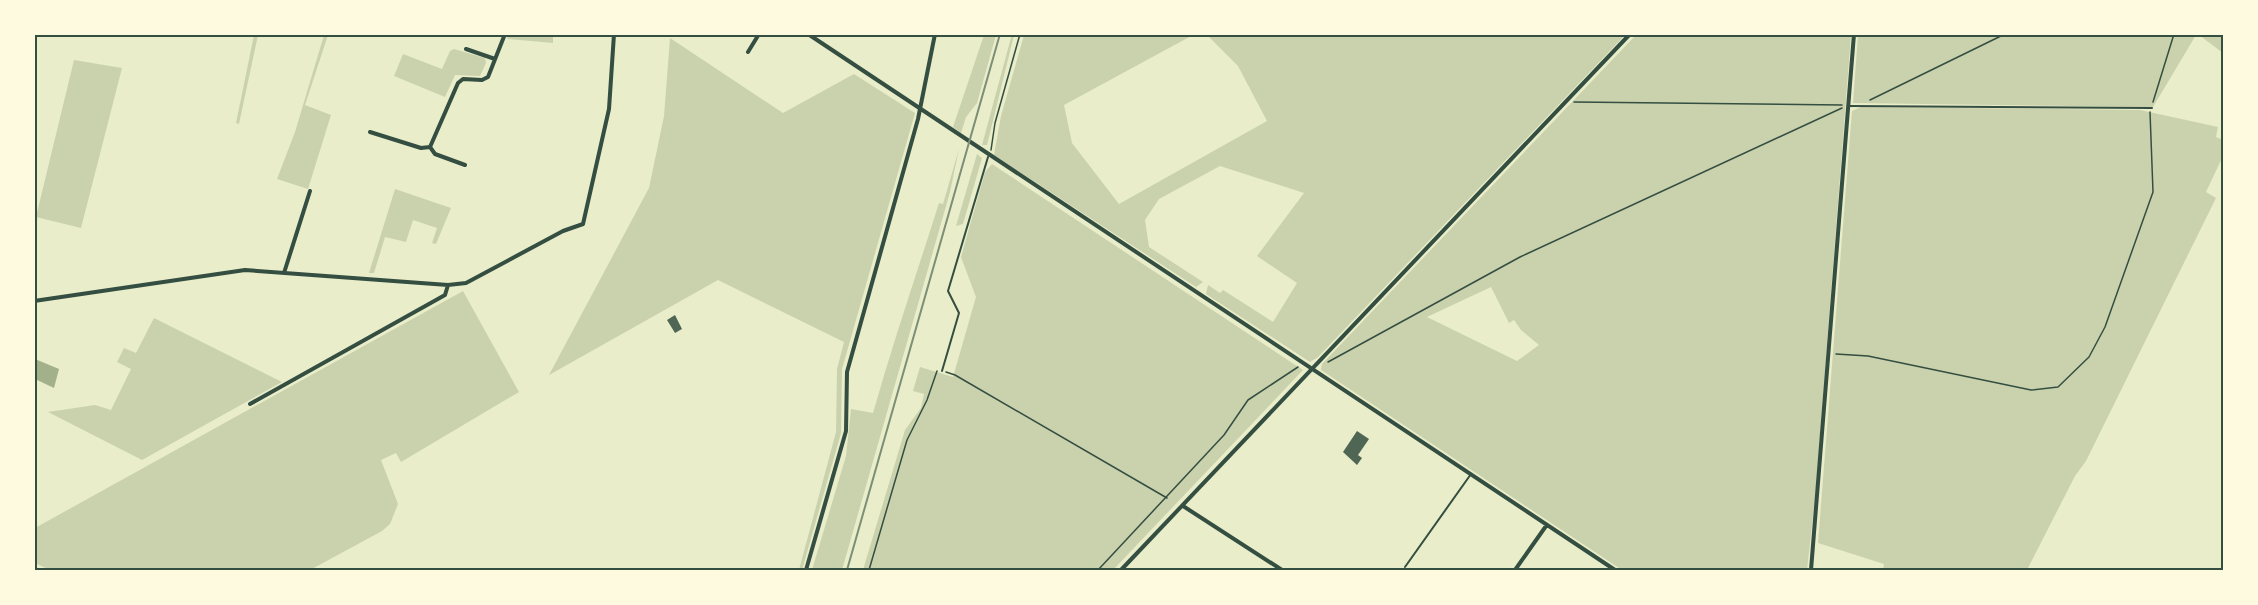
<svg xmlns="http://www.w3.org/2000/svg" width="2258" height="605" viewBox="0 0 2258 605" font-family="Signika,sans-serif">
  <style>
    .green { fill: #cad2ad; fill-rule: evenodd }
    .water { fill: #a3b18a }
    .building { fill: #4f6655 }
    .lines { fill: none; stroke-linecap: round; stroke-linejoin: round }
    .path { stroke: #344e41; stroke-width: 1.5 }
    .service { stroke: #344e41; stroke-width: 2 }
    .minor { stroke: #344e41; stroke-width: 4 }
    .rail { stroke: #7c8e77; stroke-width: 2 }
    .neatline { fill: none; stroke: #344e41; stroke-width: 2 }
  </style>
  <rect width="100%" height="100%" fill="#e9edc9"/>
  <path class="green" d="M1012,34L1014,35L987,145H982Z
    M254,35H258L239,124L236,123Z
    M324,35H328L305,105L331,115L308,189L277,179L295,132Z
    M509,35H553V43L507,39Z
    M984,35H996L977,103L966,117L961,133L953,127Z
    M1024,35H1193L1064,105L1072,143L1119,204L1267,121L1238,66L1207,35H1625L1318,357L1310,362L1206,294L1208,285L1220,293L1223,290L1273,322L1297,283L1257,256L1304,193L1220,166L1159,199L1145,220L1149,247L1203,282L1196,287L994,155L1001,116Z
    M1636,35H1851L1815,499L1807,570H1622L1321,370L1322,364ZM1491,287L1509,323L1514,320L1521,330L1539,345L1517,361L1427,317Z
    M1858,35H2196L2153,107L1853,103Z
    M2199,35H2223V53Z
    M670,38L783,113L854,74L915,113L842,369L841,433L802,570H799L836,432L837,369L844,342L718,280L549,375L649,188L664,116Z
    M454,49L485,58L486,63L480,76L455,75L445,97L394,76L403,54L442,69L450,51Z
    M74,60L122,68L81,228L36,217Z
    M1861,107L2140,110L2218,127L2216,137L2223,140V156L2206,192L2216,198L2086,461L2075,476L2027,570H1883L1884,564L1818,543L1852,111Z
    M959,149L950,192L842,570H812L846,456L851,409L873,413C893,342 917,273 939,203L943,204Z
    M977,154L982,158L963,224L956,226Z
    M992,164L1303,370L1113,570H863L905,430L921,408L924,394L913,391L920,367L953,377L976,297L961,257L985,172Z
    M395,189L451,208L436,244L432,243L437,228L413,220L406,242L385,237L374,273H369Z
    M463,291L519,392L401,462L396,453L381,460L398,504L390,524L382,531L310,570H50L35,563V528Z
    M154,318L282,382L142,460L48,412L95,405L111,410L131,369L117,362L124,348L136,353Z"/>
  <path class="water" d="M35,359L59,369L54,388L35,379Z"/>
  <path class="building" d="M675,315L682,329L675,333L667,320Z
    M1357,431L1369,439L1358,455L1362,458L1357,465L1343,452Z"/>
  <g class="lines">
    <path class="path" d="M1870,100L2005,34
      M1574,102L1842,105
      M2153,102L2174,34
      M991,150L995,123L1020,34
      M1836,354L1868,356L2031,390L2058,387L2089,357L2105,327L2153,192L2150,112
      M1328,362L1520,257L1842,108
      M946,372L955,375L1167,498
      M869,570L907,440L927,400L937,371
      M1098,570L1224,435L1248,400L1298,367"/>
    <path class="service" d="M1849,106L2152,108
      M942,371L959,313L948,291L988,157
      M1405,567L1471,474"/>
    <path class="minor" d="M808,34L1615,570
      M466,49L495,59
      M748,52L759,34
      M370,132L421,148L430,147L458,83L463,79L482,80L488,77L505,34
      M430,147L435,154L465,165
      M284,273L310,191
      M34,301L245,270L448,285L466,283L563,231L583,224L609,109L614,34
      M250,404L445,295L448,285
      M1183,506L1282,570
      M806,570L846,431L847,372L918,119L935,34
      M1121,570L1630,34
      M1515,570L1546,526
      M1811,570L1854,34"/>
    <path class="rail" d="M847,570L1000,34"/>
  </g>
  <rect width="2258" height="605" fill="none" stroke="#fefae0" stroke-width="72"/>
  <rect x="36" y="36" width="2186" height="533" class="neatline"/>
</svg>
